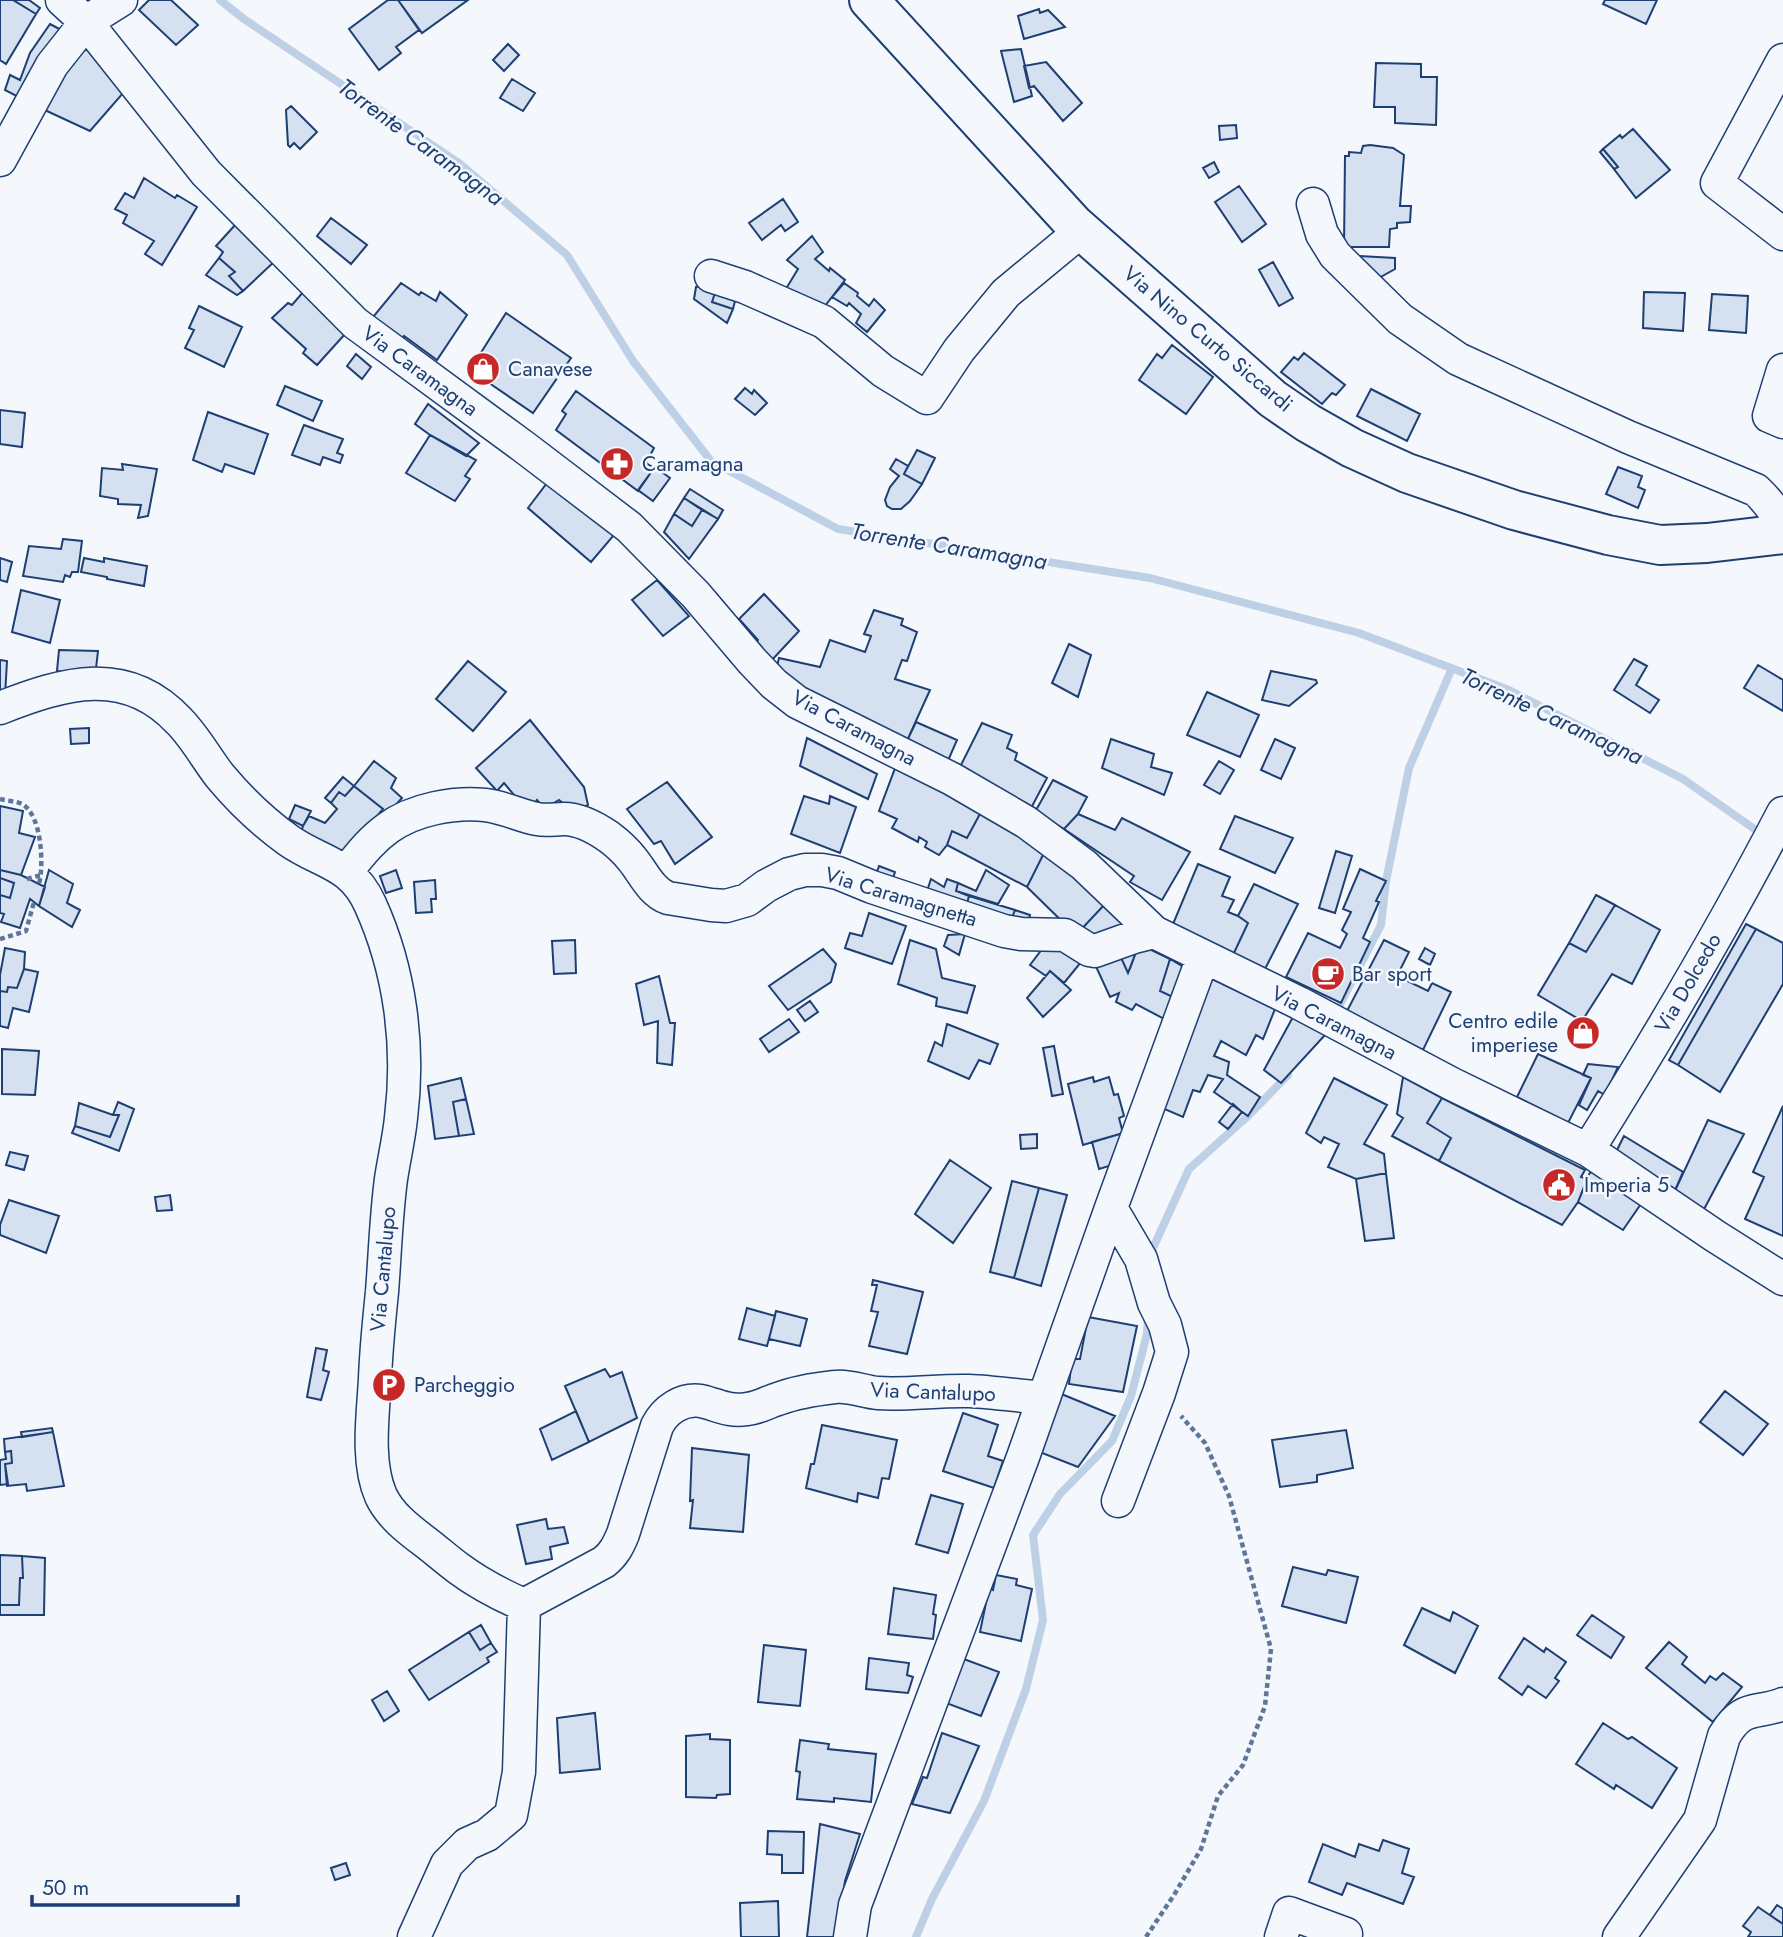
<svg xmlns="http://www.w3.org/2000/svg" width="1783" height="1937" viewBox="0 0 1783 1937" font-family="Jost,sans-serif">
  <style>
    .lines { fill: none; stroke-linecap: round; stroke-linejoin: round }
    .stream { stroke: #bed0e5; stroke-width: 8 }
    .building { fill: #d5e0f0; stroke: #1d3f73; stroke-width: 2 }
    .minor-casing { stroke: #1d3f73; stroke-width: 35 }
    .major-casing { stroke: #1d3f73; stroke-width: 42 }
    .path { stroke: #5e769c; stroke-width: 4.5; stroke-dasharray: 5 3.5; stroke-linecap: butt }
    .minor { stroke: #f4f7fb; stroke-width: 32 }
    .major { stroke: #f4f7fb; stroke-width: 38 }
    .labels { text-anchor: middle; dominant-baseline: central; stroke-width: 5; stroke-linejoin: round; paint-order: stroke }
    .street-label { font-size: 21px; fill: #1d3f73; stroke: #f4f7fb }
    .poi-label { font-size: 21px; fill: #1d3f73; stroke: #f4f7fb; text-anchor: start }
    .water-label { font-size: 23px; font-style: italic; fill: #1d3f73; stroke: #f4f7fb }
  </style>
  <rect width="100%" height="100%" fill="#f4f7fb"/>
  <g class="lines">
    <path class="stream" d="M220,0L244,19L459,163L567,255L633,361L711,461L838,529L1150,578L1359,633L1509,690L1683,779L1763,835
      M1334,1016L1381,925L1386,881L1409,768L1452,668
      M1152,1257L1153,1248L1189,1169L1248,1116L1288,1075
      M916,1937L932,1899L984,1801L1026,1689L1043,1620L1033,1535L1060,1494L1112,1441L1131,1396L1147,1334L1148,1315"/>
  </g>
  <path class="building" d="M0,0H13L36,14L6,64L0,60Z
    M13,0H29L40,8L36,14Z
    M149,0H171L198,25L176,45L139,10Z
    M388,0H398L419,30L396,47L401,53L379,70L349,29Z
    M398,0H468L422,33Z
    M1605,0H1657L1646,24L1603,4Z
    M1039,9L1040,13L1048,10L1065,27L1024,39L1018,16Z
    M50,24L65,32L26,101L5,90L10,75L20,80L30,53Z
    M82,35L124,92L90,131L36,106Z
    M508,44L519,55L504,71L493,60Z
    M1021,49L1032,96L1014,102L1001,51Z
    M1046,62L1082,103L1063,121L1034,86L1029,88L1024,66Z
    M1376,63L1421,64V77H1437L1436,125L1395,123V107H1374Z
    M512,79L535,93L523,111L500,98Z
    M291,106L317,132L300,149L294,143L290,147L288,145L286,110Z
    M1236,125L1237,138L1220,140L1219,126Z
    M1633,129L1670,170L1636,198L1614,169L1618,167L1603,149L1620,135L1622,138Z
    M1370,145L1393,148L1404,155L1400,206H1411L1410,222L1397,223V228L1390,229L1389,247H1344L1345,156H1349V152L1361,153L1363,146Z
    M1603,149L1614,162L1618,167L1614,169L1600,152Z
    M1214,162L1219,172L1209,178L1203,168Z
    M144,178L175,198L177,195L197,207L162,265L145,254L154,241L123,223L127,215L115,209L125,193L134,198Z
    M1239,186L1266,224L1242,242L1215,202Z
    M783,199L798,222L785,231L781,225L762,240L749,223Z
    M331,218L367,245L351,264L317,236Z
    M236,224L276,260L243,291L229,276L235,272L219,258L223,252L216,246Z
    M812,236L823,252L815,259L829,271L830,268L845,280L818,315L781,297L798,269L787,260Z
    M1359,256L1395,258V269L1377,279L1363,265Z
    M219,258L235,272L229,276L243,291L237,295L206,275Z
    M1273,262L1293,298L1279,306L1259,270Z
    M401,283L419,295L421,292L436,301L440,292L467,315L437,360L404,336L402,339L373,317Z
    M844,283L858,293L857,296L869,306L874,299L885,310L867,332L856,323L861,314L849,303L847,306L832,297Z
    M718,284L738,289L733,309L712,302Z
    M718,284L712,302L733,309L727,323L694,299L696,287Z
    M304,291L324,310L322,313L345,334L317,365L303,353L306,349L272,318L288,303L292,305Z
    M1644,292L1685,293L1683,331L1643,328Z
    M1712,294L1748,296L1746,333L1709,330Z
    M199,306L242,327L224,367L185,348L194,330L189,328Z
    M506,313L571,358L533,413L470,370Z
    M1172,345L1213,377L1186,414L1139,380L1157,354L1162,358Z
    M1304,353L1345,385L1336,395L1332,393L1322,404L1281,372L1294,357L1298,360Z
    M356,354L371,367L362,379L347,366Z
    M285,386L322,401L313,421L277,405Z
    M745,388L752,394L754,390L767,403L755,415L735,399Z
    M1371,389L1420,414L1407,441L1357,416Z
    M576,391L654,448L646,463L654,468L638,491L556,430L566,414L562,411Z
    M428,404L479,443L466,456L430,435L415,424Z
    M0,410L25,413L22,447L0,444Z
    M208,412L268,434L254,474L225,464L222,472L193,460Z
    M304,425L343,439L337,453L343,455L340,463L323,457L320,465L292,455Z
    M430,435L476,460L465,476L470,479L455,501L406,473Z
    M917,450L935,458L922,484L904,474Z
    M896,459L908,466L904,474L922,484L910,501L901,509H892L887,506L885,500L890,487L899,476L890,469Z
    M122,464L157,469L148,516L138,518L141,505L118,504V499L100,496L102,468L123,470Z
    M655,467L670,478L653,501L638,490Z
    M1618,467L1642,476L1638,487L1645,490L1638,508L1606,494Z
    M547,483L614,535L591,562L528,508Z
    M690,489L723,510L718,519L684,498Z
    M684,498L702,510L692,526L674,514Z
    M702,510L718,519L689,559L664,532L674,514L692,526Z
    M63,539L82,541L78,572H72L70,577L65,575L63,582L23,576L29,546L61,549Z
    M0,558L12,562L7,582L0,580Z
    M84,558L104,562V558L147,566L144,586L107,579V577L81,572Z
    M657,580L689,616L663,636L632,600Z
    M21,590L60,600L50,643L12,632Z
    M764,594L799,631L771,661L755,646L758,640L739,619Z
    M874,610L903,619L901,625L917,632L907,661L902,660L895,679L930,690L906,743L810,694L776,671L779,658L820,667L830,640L865,652L871,636L864,634Z
    M1069,644L1091,655L1078,697L1052,683Z
    M59,650L98,651L95,677L57,671Z
    M1634,659L1647,666L1636,685L1659,700L1650,713L1614,690Z
    M0,660L7,661L5,696L0,695Z
    M468,661L506,692L473,731L436,699Z
    M1758,665L1783,680V711L1744,688Z
    M1271,671L1316,680L1317,683L1289,706L1262,700Z
    M1207,692L1259,715L1240,757L1187,735Z
    M530,720L584,787L588,805L580,809L564,804L559,800L544,809L537,800L534,804L531,801L525,808L504,783L497,791L476,768Z
    M916,722L957,740L947,763L906,743Z
    M982,723L1012,735L1007,748L1017,753L1015,760L1047,778L1030,810L959,769Z
    M89,728V743L71,744L70,729Z
    M807,738L877,774L868,799L800,766Z
    M1111,739L1154,754L1151,767L1172,773L1164,795L1102,768Z
    M1275,739L1295,748L1281,779L1261,770Z
    M374,761L396,778L391,788L402,798L374,829L368,827L383,809L354,786Z
    M1219,761L1234,770L1220,794L1204,785Z
    M897,763L981,812L967,838L952,831L947,845L939,855L925,847L927,842L919,837L918,842L892,828L897,819L879,811Z
    M343,777L354,786L345,796L339,792L331,803L325,798Z
    M1053,780L1087,797L1078,814L1064,829L1035,812Z
    M667,782L712,837L675,864L661,841L654,844L627,809Z
    M354,786L383,809L368,827H364L342,859L299,839L303,826L309,816L325,823L337,809L331,803L339,792L345,796Z
    M804,796L829,804L830,796L856,807L840,853L791,834Z
    M295,805L311,811L303,826L289,819Z
    M0,806L23,811L19,833L35,837L21,875L0,870Z
    M981,812L1046,849L1027,887L947,845L952,831L967,838Z
    M1078,814L1115,830L1122,818L1190,852L1162,900L1130,882L1134,876L1064,829Z
    M1235,816L1293,838L1275,873L1220,849Z
    M1046,849L1105,904L1076,935L1027,887Z
    M1336,851L1352,856L1335,913L1319,908Z
    M1198,864L1230,877L1222,896L1234,900L1228,912L1238,916L1248,923L1233,955L1173,924Z
    M879,866L895,872L890,887L874,881Z
    M1360,869L1386,881L1376,901L1379,902L1363,938L1370,942L1341,1003L1286,977L1308,933L1340,948L1347,934L1342,930L1351,912L1343,909Z
    M0,870L21,875L45,887L39,906L30,899L20,928L1,922L4,914L0,913V895L10,898L14,883L0,878Z
    M49,870L73,884L67,903L80,910L72,927L39,906Z
    M396,870L402,888L386,893L380,876Z
    M986,870L1009,885L998,904L956,891L958,883L976,891Z
    M0,878L14,883L10,898L0,895Z
    M931,879L944,887L947,879L958,883L956,891L969,896L965,910L925,897Z
    M435,880L436,899H431L432,912L416,913L414,882Z
    M1254,884L1298,904L1264,971L1233,955L1248,923L1238,916Z
    M1596,895L1615,905L1586,952L1569,943Z
    M969,896L1015,910L1010,923L965,910Z
    M1105,904L1133,931L1086,942L1076,935Z
    M1615,905L1660,930L1632,984L1612,974L1582,1021L1538,995L1569,943L1586,952Z
    M1015,910L1030,915L1027,927L1010,923Z
    M869,913L906,926L892,964L845,948L850,933L862,936Z
    M1746,924L1756,929L1678,1065L1669,1060Z
    M1756,929L1783,943V984L1720,1092L1678,1065Z
    M965,934L959,955L944,946L948,935Z
    M575,940L576,973L554,974L552,941Z
    M910,940L936,949L942,978L975,986L967,1013L936,1006L937,998L898,984Z
    M1384,940L1409,952L1397,976L1428,991L1432,983L1451,992L1423,1050L1347,1011Z
    M1046,944L1086,956L1064,983L1050,971L1046,976L1030,965Z
    M1139,944L1170,959L1160,991L1175,998L1168,1021L1136,1004L1132,1010L1116,1002L1119,993L1110,997L1093,960L1118,951L1128,973Z
    M1139,944L1131,966L1128,973L1118,951Z
    M5,948L25,952L24,969L17,988L8,987L7,992L0,991V975Z
    M1425,948L1435,954L1430,965L1419,959Z
    M823,949L836,964L831,982L788,1010L769,986Z
    M1170,959L1187,969L1175,998L1160,991Z
    M24,969L38,972L29,1012L13,1008L8,1028L0,1026V991L7,992L8,987L17,988Z
    M1050,971L1071,990L1043,1017L1027,998Z
    M659,976L670,1023H675L672,1065L657,1063L658,1021L644,1025L636,984Z
    M1208,977L1275,1009L1263,1039L1256,1035L1246,1055L1221,1041L1214,1056L1229,1062L1227,1075L1260,1097L1248,1116L1214,1092L1223,1079L1208,1075L1200,1092L1193,1090L1183,1117L1162,1108Z
    M810,1001L818,1012L805,1021L797,1010Z
    M1293,1017L1325,1035L1281,1083L1264,1070Z
    M789,1019L799,1032L769,1052L760,1039Z
    M947,1024L998,1044L990,1064L979,1060L969,1079L928,1061L935,1042L942,1046Z
    M1054,1046L1063,1094L1052,1096L1043,1048Z
    M2,1049L39,1051L35,1095L2,1094Z
    M1538,1054L1591,1078L1568,1123L1517,1097Z
    M1588,1064L1618,1067L1605,1095L1598,1091L1587,1110L1579,1105L1591,1078L1583,1075Z
    M1093,1077L1094,1082L1109,1077L1114,1095L1118,1094L1124,1116L1119,1118L1123,1133L1083,1145L1068,1084Z
    M1403,1077L1442,1098L1427,1123L1451,1138L1439,1161L1392,1136L1403,1118L1397,1114Z
    M461,1078L466,1099L453,1102L459,1136L435,1139L428,1086Z
    M1334,1078L1387,1105L1364,1144L1384,1154L1386,1173L1356,1179L1328,1167L1339,1144L1324,1137L1321,1143L1306,1133Z
    M1442,1098L1585,1170L1581,1177L1587,1179L1583,1190L1578,1202L1562,1225L1439,1161L1451,1138L1427,1123Z
    M466,1099L474,1134L459,1136L453,1102Z
    M118,1102L134,1109L119,1151L72,1133L75,1126L110,1137L119,1115H113Z
    M79,1103L113,1115H119L110,1137L75,1126Z
    M1233,1104L1242,1112L1228,1129L1219,1122Z
    M1783,1106V1236L1745,1219L1764,1177L1753,1172Z
    M1708,1120L1744,1134L1702,1213L1673,1195Z
    M1123,1133L1109,1166L1099,1169L1092,1142Z
    M1037,1134V1148L1021,1149L1020,1135Z
    M1624,1136L1683,1172L1673,1195L1614,1156Z
    M10,1152L28,1156L24,1170L6,1165Z
    M950,1160L991,1188L953,1243L915,1214Z
    M1596,1167L1645,1198L1623,1230L1578,1202L1589,1174Z
    M1386,1173L1394,1238L1365,1241L1356,1179Z
    M1012,1181L1039,1188L1014,1278L990,1272Z
    M1039,1188L1067,1195L1041,1286L1014,1278Z
    M170,1195L172,1210L157,1211L155,1197Z
    M9,1200L59,1216L46,1253L0,1235V1225Z
    M873,1280L923,1292L907,1354L869,1346L878,1312L871,1311L877,1285H872Z
    M747,1308L775,1316L767,1346L739,1339Z
    M776,1311L807,1319L800,1346L769,1339Z
    M1088,1317L1137,1326L1123,1392L1069,1384L1072,1359H1080Z
    M316,1348L327,1350L323,1370L329,1372L321,1400L307,1397Z
    M605,1369L610,1377L622,1372L637,1418L589,1442L565,1386Z
    M1725,1391L1768,1424L1743,1455L1700,1422Z
    M1059,1393L1115,1416L1078,1467L1037,1451Z
    M576,1411L589,1442L552,1460L540,1429Z
    M963,1413L998,1425L988,1456L1003,1461L994,1488L943,1471Z
    M822,1425L897,1440L889,1479L882,1478L878,1498L858,1493L857,1502L806,1488L811,1464H814Z
    M52,1428L53,1432L22,1437L21,1432Z
    M1346,1430L1353,1468L1317,1475V1482L1280,1487L1272,1440Z
    M53,1432L64,1486L27,1491L26,1484L7,1486L5,1464L12,1463L11,1451L5,1452L4,1439Z
    M692,1448L749,1455L743,1532L690,1528L693,1500L690,1501Z
    M11,1451L12,1463L5,1464L8,1484L0,1485V1460L6,1459L5,1452Z
    M931,1495L963,1504L948,1553L916,1544Z
    M546,1519L548,1529L564,1527L568,1543L550,1547L552,1559L526,1564L517,1525Z
    M0,1555L22,1556L23,1578H20L19,1605H0Z
    M22,1556L45,1558L44,1615H0V1605H19L20,1578H23Z
    M1293,1567L1326,1575L1328,1570L1358,1577L1346,1623L1282,1606Z
    M996,1575L1017,1579L1016,1585L1032,1589L1021,1641L980,1632L989,1588L993,1590Z
    M894,1588L936,1595L933,1614L936,1615L933,1639L888,1634Z
    M1422,1608L1450,1621L1453,1612L1478,1626L1455,1673L1404,1645Z
    M1592,1615L1624,1637L1611,1658L1577,1635Z
    M481,1625L491,1643L480,1650L469,1632Z
    M469,1632L480,1650L491,1643L497,1652L487,1658L489,1662L429,1700L409,1670Z
    M1524,1638L1544,1652L1546,1648L1566,1662L1555,1678L1559,1681L1546,1698L1528,1686L1522,1695L1499,1678Z
    M1669,1642L1687,1657L1682,1664L1705,1683L1710,1676L1716,1680L1723,1673L1742,1687L1713,1722L1646,1668Z
    M764,1645L806,1650L800,1706L758,1702Z
    M869,1658L909,1663L907,1675L913,1677L908,1693L866,1689Z
    M961,1658L999,1672L981,1716L946,1703Z
    M387,1691L399,1711L384,1721L372,1700Z
    M595,1713L600,1769L560,1773L557,1718Z
    M1603,1723L1628,1739L1632,1737L1677,1768L1652,1808L1616,1785L1614,1789L1576,1764Z
    M942,1733L979,1746L950,1813L912,1804L923,1777L927,1778Z
    M710,1734V1739L730,1740V1794L717,1795L716,1798L686,1797V1736Z
    M800,1740L829,1744L828,1749L876,1754L871,1802L834,1798V1802L797,1799L800,1772L796,1771Z
    M820,1824L860,1834L845,1881L837,1937H807Z
    M768,1831L804,1832L803,1873H782V1855L767,1854Z
    M1383,1840L1409,1849L1402,1873L1414,1877L1403,1904L1347,1883L1342,1895L1309,1882L1323,1844L1355,1857L1359,1844L1379,1851Z
    M346,1863L350,1875L335,1880L331,1868Z
    M778,1901L779,1937H741L740,1903Z
    M1777,1905L1783,1909V1924L1770,1915Z
    M1758,1907L1783,1924V1937H1748L1751,1932L1743,1926Z"/>
  <g class="lines">
    <g class="minor-casing">
      <path id="minor" d="M62,0L86,22L206,173L355,323L524,447L629,527L696,595L752,661L774,684L797,702L952,779L1026,822L1084,865L1154,932L1299,1003L1452,1084L1588,1150L1715,1236L1783,1279
        M1783,60L1717,183L1783,234
        M0,160L52,65L86,22L121,0
        M1313,204L1322,234L1335,255L1400,319L1458,359L1628,437L1756,490C1769,502 1777,513 1783,529
        M711,276L745,287L824,322L883,371L927,398L959,350L1006,293L1081,231
        M1783,370L1769,416L1783,422
        M0,708C64,683 126,664 179,721C195,737 206,758 220,776C240,800 263,822 288,840C320,863 351,862 370,904C400,970 410,1045 401,1118C399,1138 394,1159 391,1179C386,1217 385,1254 382,1292C379,1321 376,1350 375,1379C373,1415 366,1462 381,1496C390,1515 408,1529 424,1541C436,1550 447,1560 458,1568C478,1583 501,1595 524,1605
        M347,871C359,856 371,840 388,828C414,809 454,802 485,805C504,807 520,816 537,819C546,821 555,819 564,819C580,819 596,828 609,837C617,843 625,850 632,859C643,872 651,892 668,898L711,905L726,906L747,900L766,886L789,874L805,870H822L838,873L872,887L1004,931L1021,934L1065,935L1089,950L1095,951L1134,937L1154,932
        M1588,1150C1657,1040 1723,928 1783,813
        M1111,1208L1141,1259L1154,1303L1165,1325L1172,1352L1159,1393L1118,1501
        M414,1937L447,1864L467,1844L487,1835L511,1815L519,1772L524,1605L604,1562C614,1554 618,1546 623,1534L657,1426C665,1410 682,1398 701,1401C719,1405 727,1412 747,1409C759,1408 767,1402 778,1399C796,1392 817,1389 835,1387C849,1385 864,1392 878,1393C908,1395 939,1390 969,1391C994,1392 1019,1396 1044,1398
        M850,1937L855,1905L1023,1457L1111,1208L1203,957
        M1281,1937L1289,1913L1346,1934
        M1619,1937L1700,1820L1724,1736C1743,1704 1754,1715 1783,1704"/>
    </g>
    <g class="major-casing">
      <path id="major" d="M869,0L1074,224L1273,399L1308,423L1352,448L1407,473L1514,510L1608,535L1660,545L1707,543L1783,534"/>
    </g>
    <path class="path" d="M0,799C7,801 16,801 22,804C42,815 44,865 39,884
      M27,879L41,875
      M0,939L26,931L34,902
      M1146,1937L1174,1895L1201,1849L1218,1796L1243,1765L1265,1706L1271,1649L1229,1496L1205,1443L1181,1416"/>
    <use href="#minor" class="minor"/>
    <use href="#major" class="major"/>
  </g>
  <defs>
    <g id="shop-disc" transform="scale(1.75)"><circle r="9.5" fill="#c62828" stroke="#f4f7fb"/><path d="M-5-2.5h2.3a2.7 3.5 0 0 1 5.4 0H5L5.5 6h-11ZM-1.5-2.5h3a1.5 2.3 0 0 0-3 0Z" fill="#fff"/></g>
    <g id="pharmacy-disc" transform="scale(1.75)"><circle r="9.5" fill="#c62828" stroke="#f4f7fb"/><path d="M-2-6h4v4h4v4h-4v4h-4v-4h-4v-4h4Z" fill="#fff"/></g>
    <g id="cafe-disc" transform="scale(1.75)"><circle r="9.5" fill="#c62828" stroke="#f4f7fb"/><path d="M-5.5-4.5H6V0H3Q3 3.5 0 3.5H-2.5Q-5.5 3.5-5.5 0ZM3-3.2v2h1.7v-2ZM-6 4.5H4V6H-6Z" fill="#fff"/></g>
    <g id="civic-disc" transform="scale(1.75)"><circle r="9.5" fill="#c62828" stroke="#f4f7fb"/><path d="M-.6-6.5H3V-4.5H.6V-3L4-1V1h2V6H-6V1h2V-1L-.6-3ZM-1.2 2.5V6h2.4V2.5Z" fill="#fff"/></g>
    <g id="parking-disc" transform="scale(1.75)"><circle r="9.5" fill="#c62828" stroke="#f4f7fb"/><path d="M-3.5-5.5H1a3.5 3.5 0 0 1 0 7H-1V5.5H-3.5ZM-1-3.4V-.6H.8a1.4 1.4 0 0 0 0-2.8Z" fill="#fff"/></g>
  </defs>
  <g fill-rule="evenodd">
    <use href="#shop-disc" x="483" y="369"/>
    <use href="#pharmacy-disc" x="617" y="464"/>
    <use href="#cafe-disc" x="1328" y="974"/>
    <use href="#shop-disc" x="1583" y="1033"/>
    <use href="#civic-disc" x="1559" y="1185"/>
    <use href="#parking-disc" x="389" y="1385"/>
  </g>
  <g class="labels">
    <g class="street-label">
      <text transform="translate(1208 339) rotate(40)">Via Nino Curto Siccardi</text>
      <text transform="translate(420 371) rotate(36)">Via Caramagna</text>
      <text transform="translate(854 728) rotate(28)">Via Caramagna</text>
      <text transform="translate(901 897) rotate(17)">Via Caramagnetta</text>
      <text transform="translate(1688 983) rotate(-60)">Via Dolcedo</text>
      <text transform="translate(1334 1023) rotate(27)">Via Caramagna</text>
      <text transform="translate(383 1269) rotate(-85)">Via Cantalupo</text>
      <text transform="translate(933 1392) rotate(2)">Via Cantalupo</text>
    </g>
    <g class="poi-label">
      <text x="508" y="369">Canavese</text>
      <text x="642" y="464">Caramagna</text>
      <text x="1352" y="974">Bar sport</text>
      <text x="1558" y="1021" text-anchor="end">Centro edile<tspan x="1558" dy="24">imperiese</tspan></text>
      <text x="1584" y="1185">Imperia 5</text>
      <text x="414" y="1385">Parcheggio</text>
    </g>
    <g class="water-label">
      <text transform="translate(421 142) rotate(36)">Torrente Caramagna</text>
      <text transform="translate(949 546) rotate(9)">Torrente Caramagna</text>
      <text transform="translate(1552 716) rotate(25)">Torrente Caramagna</text>
    </g>
  </g>
  <path d="M32 1895v10h206v-10" fill="none" stroke="#1d3f73" stroke-width="3.5"/>
  <text x="42" y="1895" font-size="21" fill="#1d3f73" stroke="#f4f7fb" stroke-width="5" paint-order="stroke">50 m</text>
</svg>
